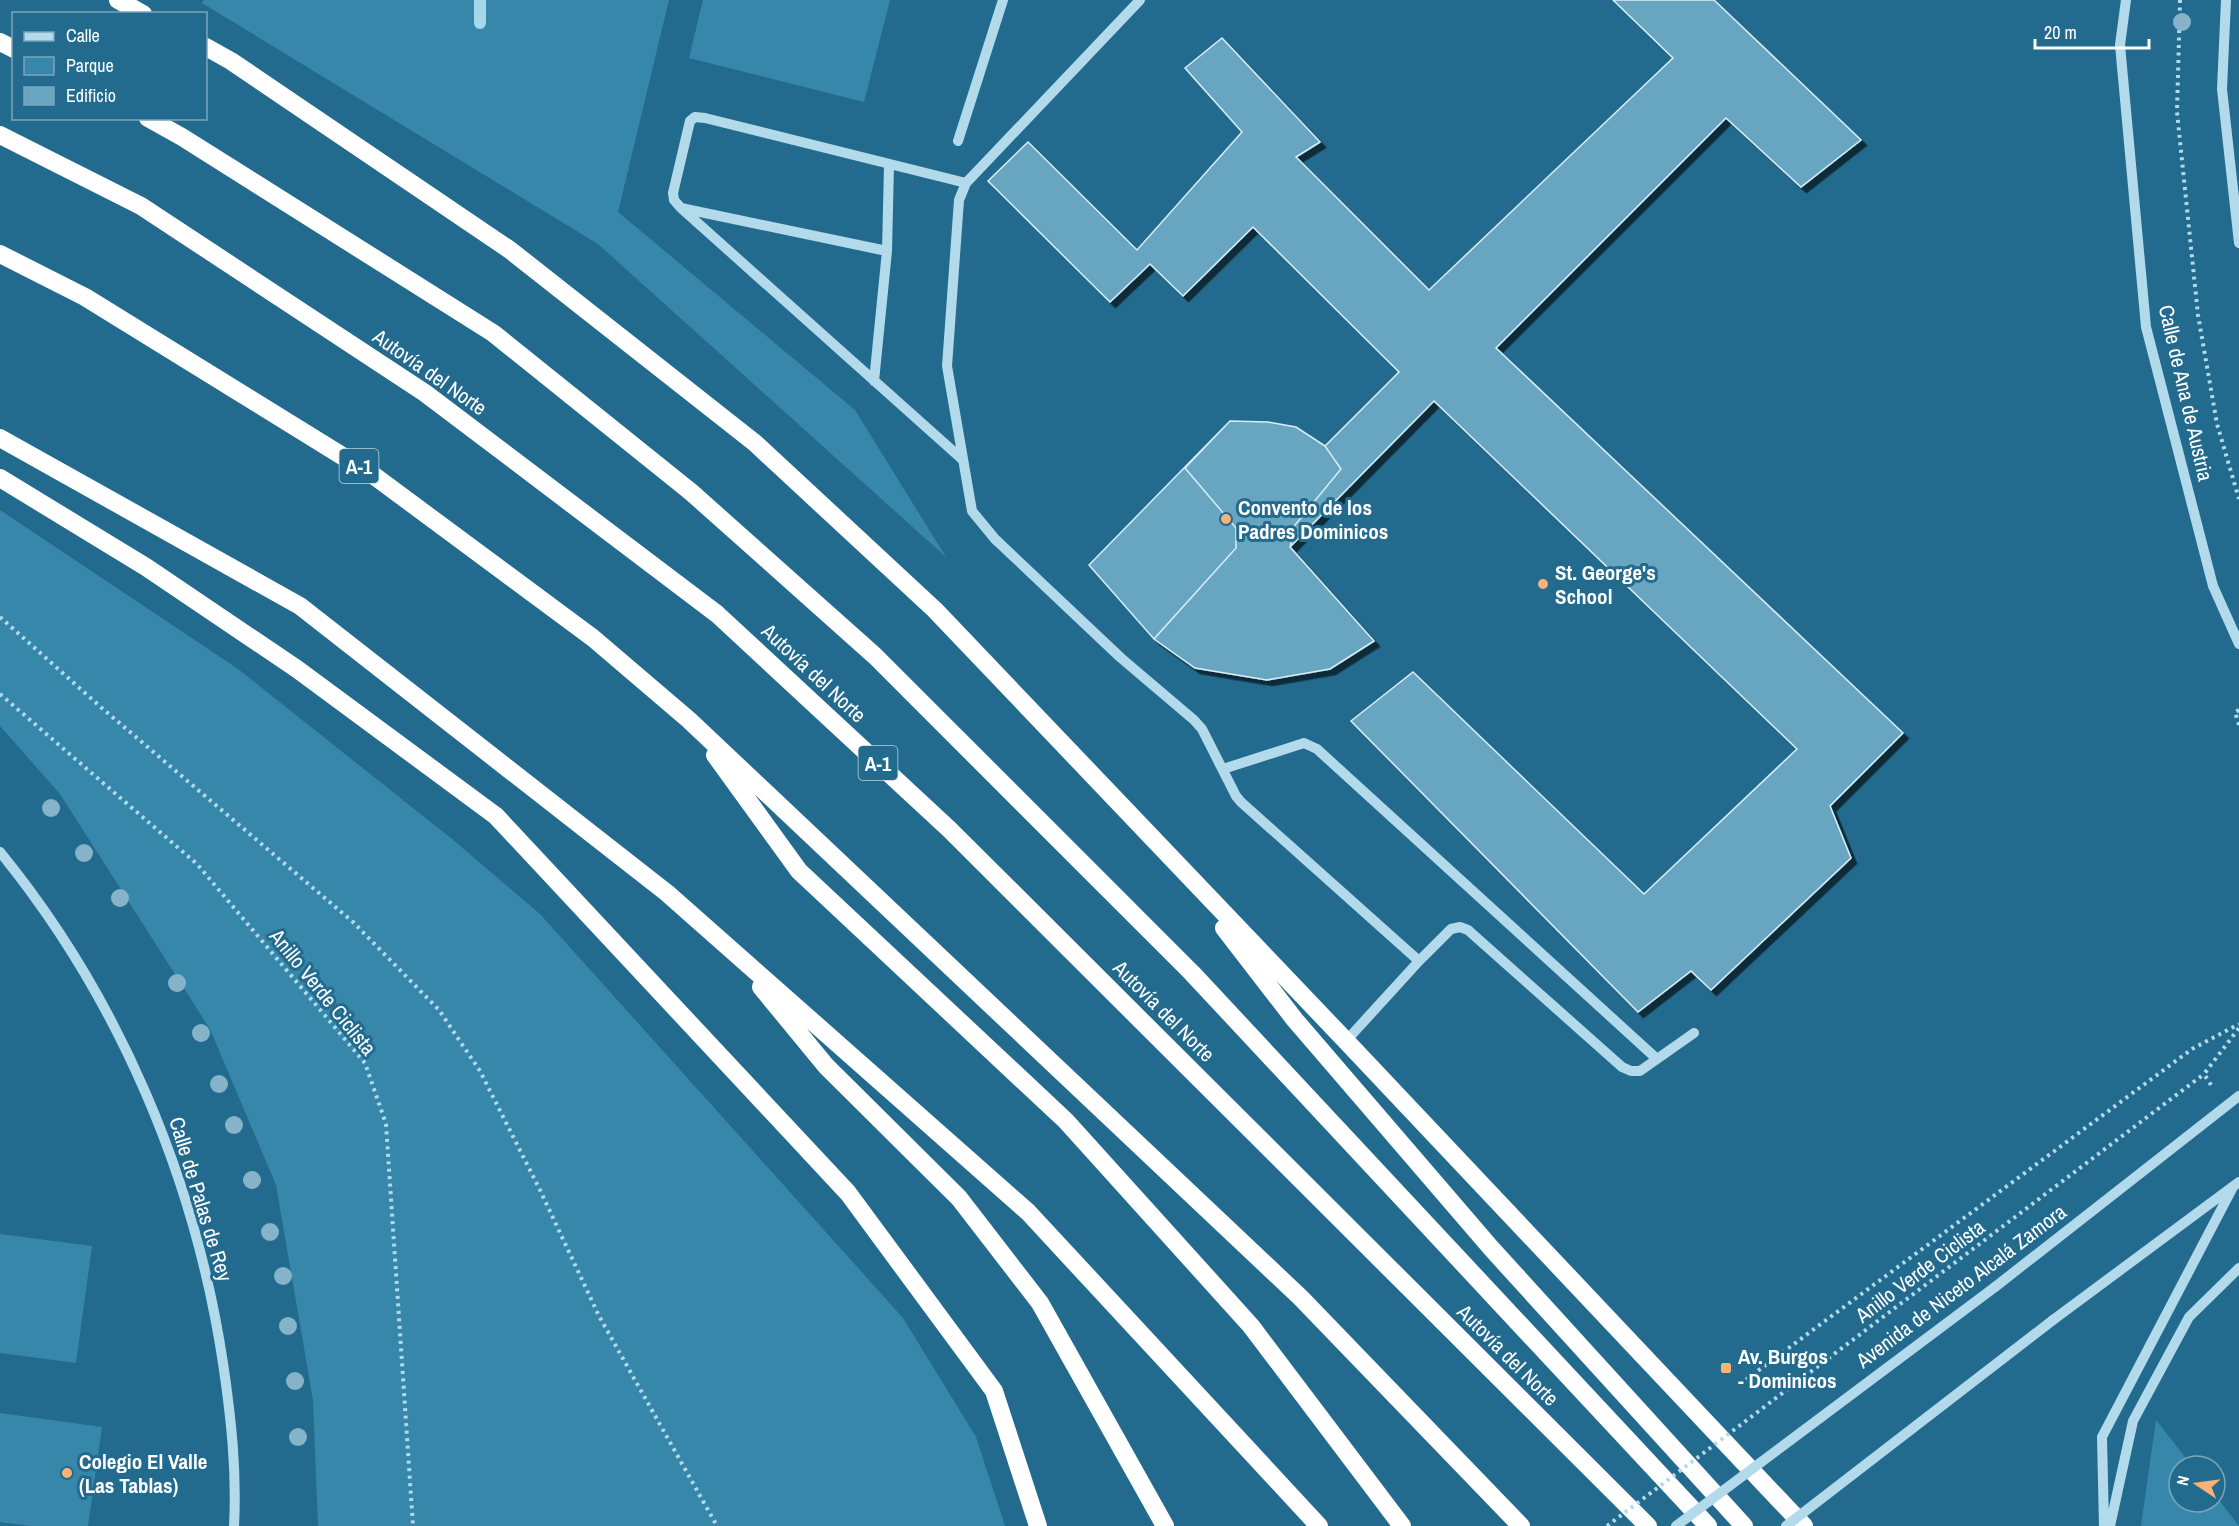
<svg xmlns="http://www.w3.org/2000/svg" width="2239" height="1526" viewBox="0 0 2239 1526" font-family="'Archivo Narrow',sans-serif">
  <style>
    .green { fill: #3787ab }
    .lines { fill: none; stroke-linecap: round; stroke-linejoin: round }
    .stream { stroke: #a6d8ec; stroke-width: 12 }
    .building { fill: #68a5c0; stroke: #d7eef8; stroke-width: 1.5; filter: url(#shadow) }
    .path { stroke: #b2daeb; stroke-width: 4; stroke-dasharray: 3 4.5; stroke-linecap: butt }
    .minor { stroke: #b2daeb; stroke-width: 10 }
    .highway { stroke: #fff; stroke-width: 18 }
    .path-bridge { stroke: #b2daeb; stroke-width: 4; stroke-dasharray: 3 4.5; stroke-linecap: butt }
    .minor-bridge { stroke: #b2daeb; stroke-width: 10 }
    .tree { fill: #86b3c8 }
    .poi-dot { fill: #f7b275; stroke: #236b8e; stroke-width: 2 }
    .labels { text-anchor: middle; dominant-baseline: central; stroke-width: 6; stroke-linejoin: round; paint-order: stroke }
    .shield { fill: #236b8e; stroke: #bdd3dd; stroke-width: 1.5 }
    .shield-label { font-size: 20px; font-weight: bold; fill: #fff }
    .street-label { font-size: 21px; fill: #fff; stroke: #236b8e }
    .poi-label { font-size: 21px; font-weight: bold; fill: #fff; stroke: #236b8e; text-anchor: start }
  </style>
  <defs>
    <filter id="shadow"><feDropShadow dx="5.5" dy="5.5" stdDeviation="0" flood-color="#0009"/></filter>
  </defs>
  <rect width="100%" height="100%" fill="#236b8e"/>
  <path class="green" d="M204,0H669L618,212L855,410L946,557L598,244L202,3Z
    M703,0H890L864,102L689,58Z
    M0,510L238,669L452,839L540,914L903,1318L976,1437L1005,1526H318L313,1400L276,1185L210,1029L60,794L0,726Z
    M0,1234L92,1246L76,1363L0,1353Z
    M0,1413L102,1427L88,1526H31L0,1522Z
    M2156,1420L2192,1466H2179V1502H2215V1495L2239,1526H2141Z"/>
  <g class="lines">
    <path class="stream" d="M480,23V0"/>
  </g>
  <path class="building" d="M1613,0H1714L1861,140L1801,187L1726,118L1496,348L1903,733L1830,806L1851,858L1711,990L1691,971L1638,1012L1351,721L1413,672L1644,894L1797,749L1434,401L1290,547L1374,641L1330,669L1267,680L1195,668L1154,639L1089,565L1230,421L1268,422L1296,427L1325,446L1399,372L1253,227L1183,296L1150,264L1110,302L988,181L1028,142L1137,250L1242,132L1185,68L1222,38L1320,142L1296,157L1429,290L1673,58Z
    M1230,421L1268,422L1296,427L1325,446L1341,469L1295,525L1290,547L1374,641L1330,669L1267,680L1195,668L1154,639L1236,548V528L1185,468Z"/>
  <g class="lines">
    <path class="path" d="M2180,0L2177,112L2198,315L2217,424L2239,499
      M0,617L103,709L353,922L439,1010L480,1071L540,1190L599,1316L717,1526
      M0,694L197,864L365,1063L386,1124L413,1526
      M2239,710L2235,712L2239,725
      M2211,1085L2204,1074L2239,1028
      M1740,1384L2192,1049L2239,1024"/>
    <path class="minor" d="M1140,0L966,183L959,200L947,366L972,511L995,539L1121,658L1194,720L1202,729L1236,796L1241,802L1419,961L1451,929L1460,927L1468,930L1622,1067L1631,1071H1640L1694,1033
      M2126,0L2120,45L2146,327L2213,586L2239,644
      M2226,0L2222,89L2239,243
      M958,141L1003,0
      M681,208L887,251
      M874,381L887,251L889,165
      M963,460L681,208L674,200L673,193L690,121L695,117L705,118L966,183
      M1223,769L1304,743L1317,749L1657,1059
      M0,852C119,998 195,1178 223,1363C231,1417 237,1471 234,1526
      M1346,1041L1419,961
      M1995,1287L2239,1096
      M2053,1320L2239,1182
      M2104,1526L2102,1437L2233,1187
      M2110,1526L2133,1421L2189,1317L2239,1268"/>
    <path class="highway" d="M118,0L143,14
      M0,42L14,49
      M206,47L231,61L510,250L755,443L935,610L1346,1041L1804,1526
      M148,118L182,137L493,333L691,492L875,656L1192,973L1708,1526
      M0,135L141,206L425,393L717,614L949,829L1648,1526
      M0,254L85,297L373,475L593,638L689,720L1301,1298L1521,1526
      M0,438L300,606L667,893L1028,1212L1319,1526
      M0,478L146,567L297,669L496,816L848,1193L994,1391L1038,1526
      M715,755L799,871L1066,1121L1251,1326L1402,1526
      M1224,928L1295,1020L1491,1248L1744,1526
      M761,987L826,1066L959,1198L1040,1303L1165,1526"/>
    <path class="path-bridge" d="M1607,1526L2204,1074"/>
    <path class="minor-bridge" d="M1676,1526L1995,1287
      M1786,1526L2053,1320"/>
  </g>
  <g class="tree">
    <circle cx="2182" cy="22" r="9"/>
    <circle cx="51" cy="808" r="9"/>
    <circle cx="84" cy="853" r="9"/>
    <circle cx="120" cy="898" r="9"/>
    <circle cx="177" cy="983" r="9"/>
    <circle cx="201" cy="1033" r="9"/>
    <circle cx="219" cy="1084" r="9"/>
    <circle cx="234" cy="1125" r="9"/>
    <circle cx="252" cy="1180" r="9"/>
    <circle cx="270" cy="1232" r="9"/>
    <circle cx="283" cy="1276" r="9"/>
    <circle cx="288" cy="1326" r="9"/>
    <circle cx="295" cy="1381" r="9"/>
    <circle cx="298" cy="1437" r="9"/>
  </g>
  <g class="poi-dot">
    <circle cx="1226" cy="519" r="6"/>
    <circle cx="1543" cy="584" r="6"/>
    <rect x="1720" y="1362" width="12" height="12" rx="3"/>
    <circle cx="67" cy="1473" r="6"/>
  </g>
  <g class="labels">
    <g class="shield">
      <rect x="339.5" y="449" width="39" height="34" rx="4.5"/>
      <rect x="858.5" y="746" width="39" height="34" rx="4.5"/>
    </g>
    <g class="shield-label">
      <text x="359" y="466">A-1</text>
      <text x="878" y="763">A-1</text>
    </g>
    <g class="street-label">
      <text transform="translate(430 372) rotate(35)">Autovía del Norte</text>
      <text transform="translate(2186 393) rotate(77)">Calle de Ana de Austria</text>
      <text transform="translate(814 673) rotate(43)">Autovía del Norte</text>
      <text transform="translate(323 992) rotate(51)">Anillo Verde Ciclista</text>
      <text transform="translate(1164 1011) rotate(45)">Autovía del Norte</text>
      <text transform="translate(201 1199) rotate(73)">Calle de Palas de Rey</text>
      <text transform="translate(1920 1271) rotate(-37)">Anillo Verde Ciclista</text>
      <text transform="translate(1961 1286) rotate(-37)">Avenida de Niceto Alcalá Zamora</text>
      <text transform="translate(1508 1355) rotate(45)">Autovía del Norte</text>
    </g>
    <g class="poi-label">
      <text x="1238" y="507">Convento de los<tspan x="1238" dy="24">Padres Dominicos</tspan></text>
      <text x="1555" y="572">St. George's<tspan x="1555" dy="24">School</tspan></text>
      <text x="1738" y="1356">Av. Burgos<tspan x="1738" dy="24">- Dominicos</tspan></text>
      <text x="79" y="1461">Colegio El Valle<tspan x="79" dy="24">(Las Tablas)</tspan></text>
    </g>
  </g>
  <rect x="12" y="12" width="195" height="108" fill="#236b8e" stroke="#7ba6bb" stroke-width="1.5"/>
  <rect x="24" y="32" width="30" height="9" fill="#b2daeb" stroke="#7ba6bb" stroke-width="1.5"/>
  <text x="66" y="42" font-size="18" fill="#ffffff">Calle</text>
  <rect x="24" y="57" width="30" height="18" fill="#3787ab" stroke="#7ba6bb" stroke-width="1.5"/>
  <text x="66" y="72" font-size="18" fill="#ffffff">Parque</text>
  <rect x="24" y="87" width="30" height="18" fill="#68a5c0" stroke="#7ba6bb" stroke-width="1.5"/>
  <text x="66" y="102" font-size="18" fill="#ffffff">Edificio</text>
  <g transform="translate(2197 1484) rotate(283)"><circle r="28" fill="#236b8e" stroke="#7ba6bb" stroke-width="1.5"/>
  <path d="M0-4.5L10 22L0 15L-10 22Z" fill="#f7b275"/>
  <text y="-9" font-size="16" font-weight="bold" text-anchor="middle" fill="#ffffff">N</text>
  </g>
  <path d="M2035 39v9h114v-9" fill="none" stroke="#ffffff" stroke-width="3"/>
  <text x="2044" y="39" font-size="18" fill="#ffffff" stroke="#236b8e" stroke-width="4.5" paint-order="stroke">20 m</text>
</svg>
